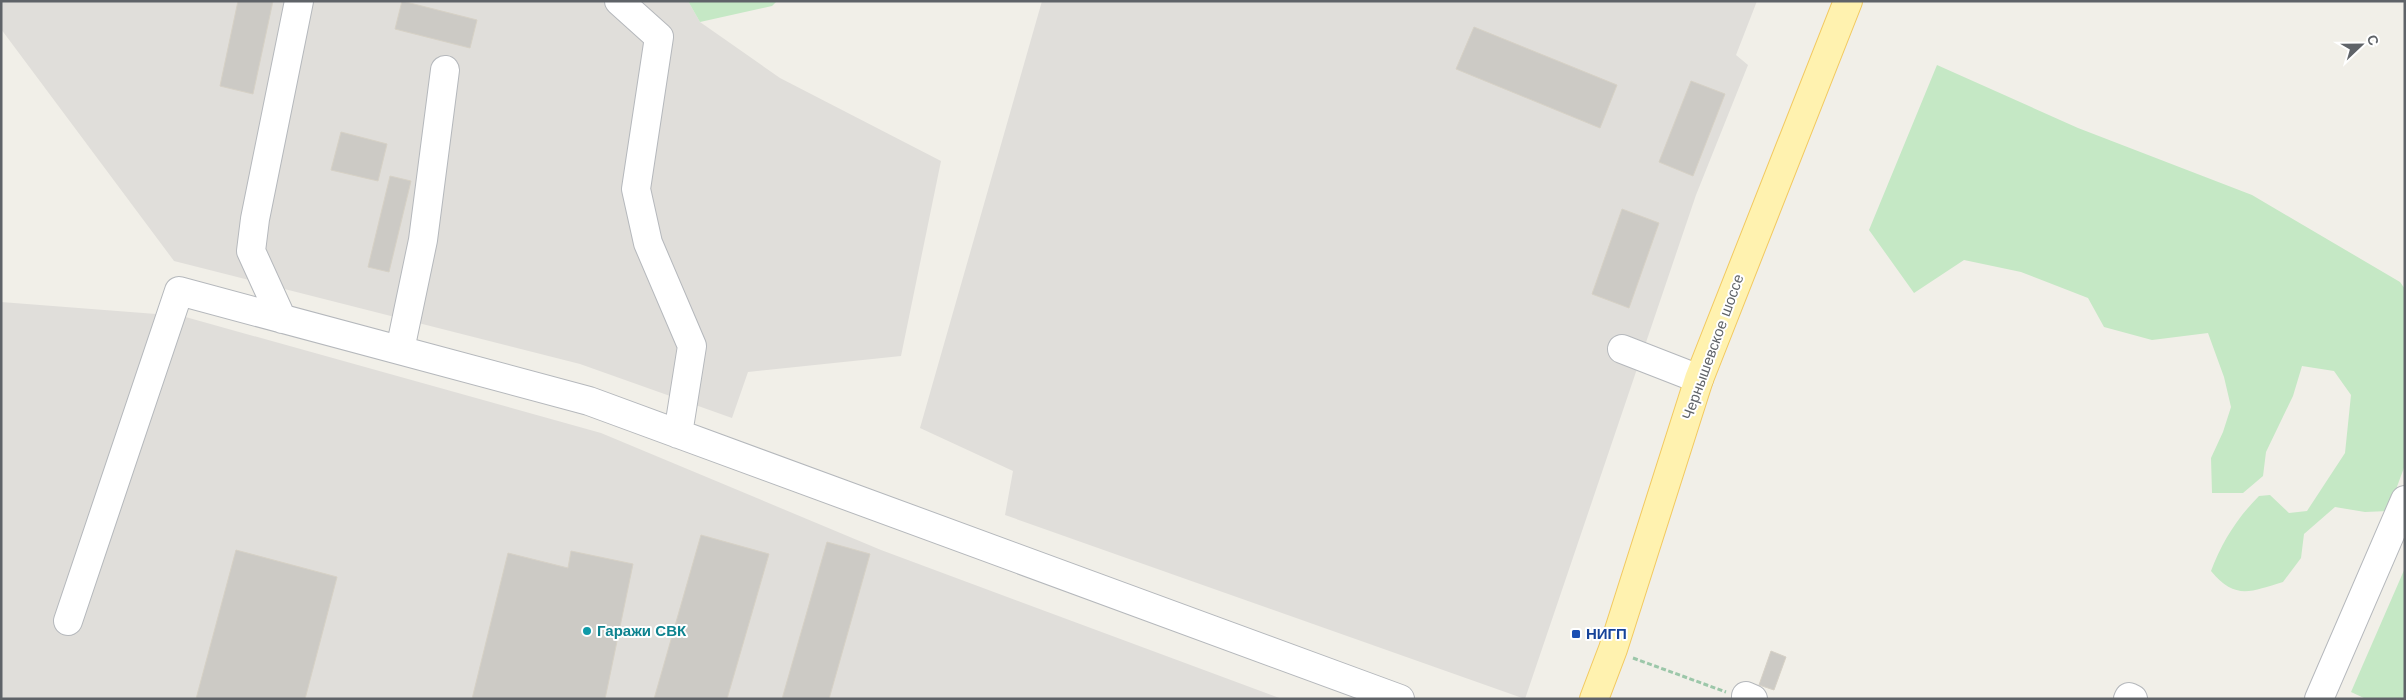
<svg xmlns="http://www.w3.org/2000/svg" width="2406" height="700" viewBox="0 0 2406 700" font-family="'Work Sans',sans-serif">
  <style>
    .industrial { fill: #e0deda }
    .green { fill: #c5e8c5 }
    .building { fill: #cccac5; stroke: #d6d1c6 }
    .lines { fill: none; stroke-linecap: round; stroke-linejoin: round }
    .minor-casing { stroke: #b5b8bc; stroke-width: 30 }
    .major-casing { stroke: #f2c960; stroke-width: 30 }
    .path { stroke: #9cc7a9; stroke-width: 3; stroke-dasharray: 5 2.5; stroke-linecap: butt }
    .minor { stroke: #fff; stroke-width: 28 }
    .major { stroke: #fff2af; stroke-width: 28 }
    .culture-dot { fill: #0f9aa8; stroke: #fff; stroke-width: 2 }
    .transit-dot { fill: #1a4fb4; stroke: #fff; stroke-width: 2 }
    .labels { text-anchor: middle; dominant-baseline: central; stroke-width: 4; stroke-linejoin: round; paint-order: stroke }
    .street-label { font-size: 15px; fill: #5f6368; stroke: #fff }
    .culture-label { font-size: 15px; font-weight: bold; fill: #0d838f; stroke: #fff; text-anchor: start }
    .transit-label { font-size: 15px; font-weight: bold; fill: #164399; stroke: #fff; text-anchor: start }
  </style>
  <rect width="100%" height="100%" fill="#f1efe8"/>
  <path class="industrial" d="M1,1H688L700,22L780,78L941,161L901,356L748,372L732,418L580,364L174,261L1,29Z
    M1042,1H1757L1736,55L1748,65L1696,195L1525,699L1005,515L1013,471L920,428Z
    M1,302L182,316L601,433L881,550L1282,699H1Z"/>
  <path class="green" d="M688,1H777L772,6L700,22Z
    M1937,65L2078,128L2252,195L2400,282L2405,289V465L2388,511L2365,512L2335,507L2304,534L2301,558L2283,582C2250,592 2235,600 2211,571C2222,542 2237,518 2259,496L2270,495L2289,513L2307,511L2345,453L2351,395L2334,371L2302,366L2293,396L2266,452L2263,476L2243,493H2212L2211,458L2223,432L2231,407L2224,377L2208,333L2152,340L2104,327L2088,298L2021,272L1964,260L1914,293L1869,230Z
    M2405,568V699H2366L2351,692Z"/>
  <path class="building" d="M238,1H273L253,94L220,86Z
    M402,1L477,20L470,48L395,29Z
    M1474,27L1617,85L1600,128L1456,69Z
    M1691,81L1725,94L1693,176L1659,162Z
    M341,132L387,144L378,181L331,170Z
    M390,176L411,181L389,272L368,267Z
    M1622,209L1659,223L1629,308L1592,294Z
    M701,535L769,554L727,699H654Z
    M827,542L870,554L829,699H782Z
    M236,550L337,577L305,699H196Z
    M571,551L633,564L605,699H472L508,553L568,568Z
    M1771,651L1786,657L1774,690L1759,685Z"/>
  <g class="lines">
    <g class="minor-casing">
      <path id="minor" d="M619,1L659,37L636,189L648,243L692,346L678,434
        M282,319L251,251L255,219L299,1
        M1622,349L1699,379
        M400,350L423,240L445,70
        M68,621L179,291L589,401L1400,699
        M1746,696L1753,699
        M2128,699L2129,697L2133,699
        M2319,699L2405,500"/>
    </g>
    <g class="major-casing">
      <path id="major" d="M1594,699L1613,649L1699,379L1848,1"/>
    </g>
    <path class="path" d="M1633,658L1726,692"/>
    <use href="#minor" class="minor"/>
    <use href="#major" class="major"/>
  </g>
  <circle class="culture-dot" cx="587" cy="631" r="5"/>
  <rect class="transit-dot" x="1571" y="629" width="10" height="10" rx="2.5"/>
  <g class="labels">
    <g class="street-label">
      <text transform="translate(1713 347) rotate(-70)">Чернышевское шоссе</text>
    </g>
    <g class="culture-label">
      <text x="597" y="631">Гаражи СВК</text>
    </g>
    <g class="transit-label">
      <text x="1586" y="634">НИГП</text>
    </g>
  </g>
  <rect width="2406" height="700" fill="none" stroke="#5f6368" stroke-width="5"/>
  <g transform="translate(2361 45) rotate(68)" stroke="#ffffff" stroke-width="4" paint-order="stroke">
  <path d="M0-4L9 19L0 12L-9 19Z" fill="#5f6368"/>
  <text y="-8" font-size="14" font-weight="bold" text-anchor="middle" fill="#5f6368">С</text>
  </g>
</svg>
